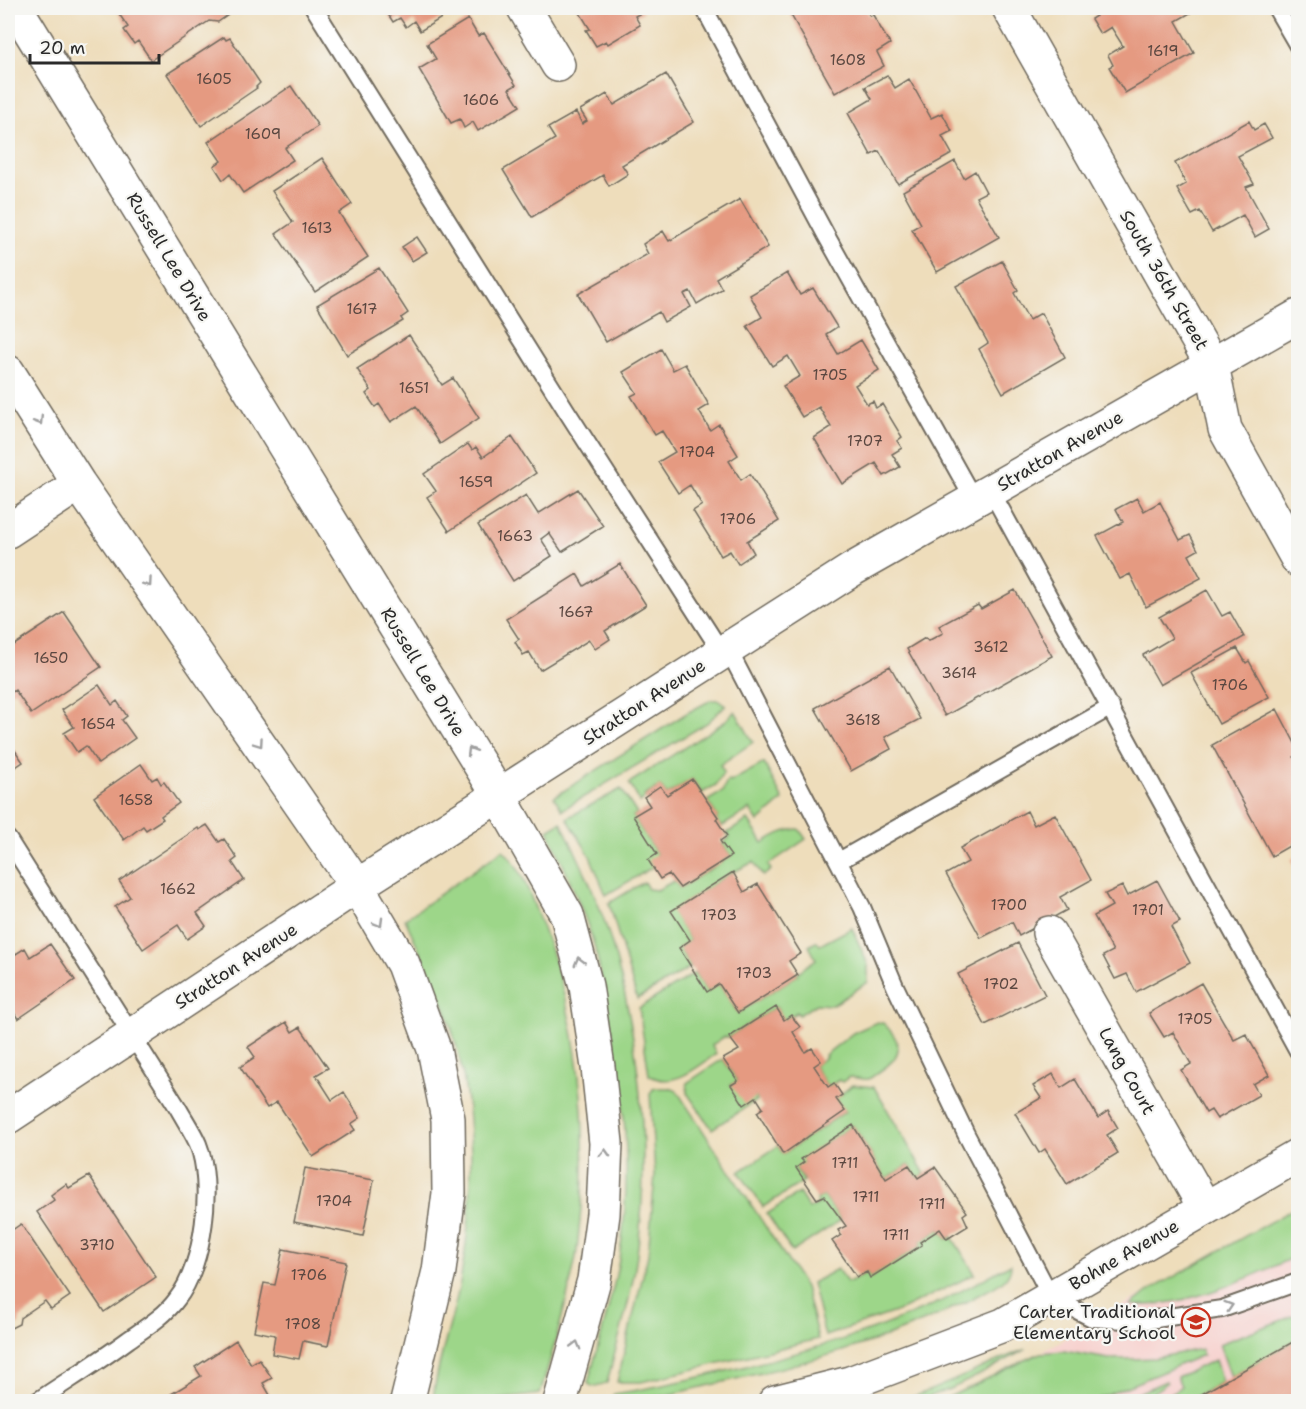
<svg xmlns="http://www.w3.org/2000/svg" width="1306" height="1409" viewBox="0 0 1306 1409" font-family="'Shantell Sans',sans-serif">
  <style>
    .built { fill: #f7d0cd }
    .green { fill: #9dd689; stroke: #64805a; stroke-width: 1.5 }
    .building { fill: #e59a81 }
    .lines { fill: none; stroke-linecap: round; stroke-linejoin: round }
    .lane-casing { stroke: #6f695d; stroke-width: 20 }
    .street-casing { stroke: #6f695d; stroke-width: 36 }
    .lane { stroke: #fff; stroke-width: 16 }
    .street { stroke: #fff; stroke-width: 33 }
    .oneway { stroke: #a0a0a0 }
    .labels { text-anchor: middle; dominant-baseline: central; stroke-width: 4.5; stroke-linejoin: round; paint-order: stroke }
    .number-label { font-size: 15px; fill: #5a4740 }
    .street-label { font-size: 18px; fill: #2b2b2b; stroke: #f6f6f2 }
    .poi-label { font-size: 18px; fill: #2b2b2b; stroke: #f6f6f2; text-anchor: end }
  </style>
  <rect width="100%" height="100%" fill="#f6f6f2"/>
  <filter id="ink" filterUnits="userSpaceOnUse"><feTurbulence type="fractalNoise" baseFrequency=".0167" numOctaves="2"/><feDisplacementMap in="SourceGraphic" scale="12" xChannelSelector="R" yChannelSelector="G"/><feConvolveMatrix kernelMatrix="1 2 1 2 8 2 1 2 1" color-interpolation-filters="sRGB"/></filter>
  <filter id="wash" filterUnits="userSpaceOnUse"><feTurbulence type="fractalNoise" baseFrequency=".008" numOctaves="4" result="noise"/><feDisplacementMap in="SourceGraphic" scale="24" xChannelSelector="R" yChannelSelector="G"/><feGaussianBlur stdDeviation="1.35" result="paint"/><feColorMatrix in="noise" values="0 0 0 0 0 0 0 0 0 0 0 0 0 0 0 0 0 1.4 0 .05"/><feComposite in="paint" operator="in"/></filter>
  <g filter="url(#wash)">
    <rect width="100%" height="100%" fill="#edb"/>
    <path class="built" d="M1298,1206V1401L941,1402L1040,1353Z"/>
    <path class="green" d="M711,700H718L726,705L707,723L562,810L554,797L687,713Z
      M735,711L753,742L720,765L724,772L716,785L702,793L692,779L667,795L660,786L644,796L645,798L640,802L629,783L723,723Z
      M764,763L783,800L758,822L750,809L721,827L716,819L718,817L707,801L722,792L728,780L730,782Z
      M621,789L637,814L633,816L657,854L653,867L606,895L590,856L567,818Z
      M748,820L763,843C775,835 784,830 799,829L806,839L768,865L771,870L763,876L754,862L733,872L672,911L690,940L679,948L691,967L637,999L609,903L644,882L648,889L657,890L674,881L680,888L731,856L722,844L730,837L727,833Z
      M561,822C579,859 597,896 609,935C640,1033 651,1153 637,1254C632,1298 617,1341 607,1383L592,1387L588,1383C599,1342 612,1301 619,1259C634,1171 624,1084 605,997C601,977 598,955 591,935C579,899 563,865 548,830Z
      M503,850C523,868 532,901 542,926C578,1018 590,1123 580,1221C578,1235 578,1249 575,1262C566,1306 553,1351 540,1394L485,1401H433C437,1359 454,1319 461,1277C475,1199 476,1114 454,1037C443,996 422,957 405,919Z
      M852,928L868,965V982L833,1005L816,1004L799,1015L797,1012L784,1020L776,1007L729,1037H724L712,1045L716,1054C697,1067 673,1090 649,1075L639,1008L695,973L707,992L719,984L738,1013L798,975L797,973L816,959L809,946L817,941L820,945Z
      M877,1022L883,1023C904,1043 903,1056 880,1071C877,1073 872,1078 868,1079C863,1080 854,1077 849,1077L842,1082L839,1080L828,1087L814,1066L826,1057L825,1055L853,1033Z
      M723,1059L738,1081L731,1085L756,1097L757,1100L712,1129L687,1093V1083Z
      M852,1085L874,1087L925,1174L918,1178L909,1165L886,1179L853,1125L802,1159L804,1162L796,1169L804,1181L763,1207L739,1172L778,1146L783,1154L845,1112L836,1099Z
      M657,1088H670L677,1091L805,1287L818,1339L641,1382H617L648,1255L655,1175L650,1094L653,1089Z
      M799,1193L809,1209L818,1204L817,1199L824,1196L841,1220L792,1252L767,1214Z
      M1298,1206V1255C1250,1278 1186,1308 1131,1305L1147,1292Z
      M940,1229L947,1239L952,1237L975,1274L901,1310L825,1336L812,1283L837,1269L847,1282H851L867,1272L870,1278L922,1245L920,1242Z
      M1011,1264C1011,1283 988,1289 973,1298C870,1353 753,1375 641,1401H611L614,1394C656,1388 697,1378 739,1368C803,1352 866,1335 926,1308C956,1295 983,1279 1011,1264Z
      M1298,1314V1339L1231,1377L1219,1344Z
      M1026,1349C994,1367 937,1402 901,1401C945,1387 984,1365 1026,1349Z
      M1201,1349L1203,1355L1093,1401H941L1040,1353L1064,1351L1109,1359H1132L1155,1358Z
      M1215,1360L1222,1382L1188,1401L1158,1402L1181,1386L1177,1377Z
      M1166,1381L1167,1383L1140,1401H1120Z"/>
    <g id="blocks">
      <path class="building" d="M115,8H229L228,15L218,22L209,21L151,60L138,41L134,44L124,30L128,27Z
        M384,8H458L420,31L414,21L406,27L400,18L393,22Z
        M577,8H641L643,12L635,16L640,25L608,44L606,41L596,46L586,30L590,29Z
        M787,8H865L870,16L873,15L890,44L877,52L884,66L835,93Z
        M1091,8H1199L1176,21L1194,53L1125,93L1109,67L1113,65L1108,55L1123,46L1111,27L1100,34L1091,19L1096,16Z
        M468,19L478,36L484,33L516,85L509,89L520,106L478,131L473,122L464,128L460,119L451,123L419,69L436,59L427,44Z
        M224,37L226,40L230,38L260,83L256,87L257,88L201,126L167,74Z
        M666,74L694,122L622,165L628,174L609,186L603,175L532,217L503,170L555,139L548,128L576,112L582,124L587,121L580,110L607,94L614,105Z
        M887,75L895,88L909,79L931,118L942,113L952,131L942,136L952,154L898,184L879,151L871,155L848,113L872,99L865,87Z
        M291,86L318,126L285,148L293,160L243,193L230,174L223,180L214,166L221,161L208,142Z
        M1249,121L1254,130L1264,124L1272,138L1238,156L1254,184L1246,187L1269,229L1255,237L1243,215L1212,232L1200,211L1192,215L1177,189L1186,184L1175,163Z
        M322,158L352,204L339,213L368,257L315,292L276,234L293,222L272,191Z
        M955,161L964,178L975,171L986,192L976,197L999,237L937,272L912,229L921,224L903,191Z
        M740,199L768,247L716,278L722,289L697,304L690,291L684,294L691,307L664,322L659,312L606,342L578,294L648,254L643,244L663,231L669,241Z
        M417,237L427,252L412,261L402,247Z
        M1002,261L1018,290L1014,293L1029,320L1041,313L1065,357L1003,393L979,349L988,343L956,286Z
        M379,268L408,313L401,318L403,321L347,355L317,305Z
        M787,273L800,295L813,288L837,327L826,334L838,354L861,340L879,370L855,385L867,404L873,401L876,408L882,404L902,437L897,441L902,448L892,454L900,467L884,476L876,463L842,484L814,438L831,427L819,407L802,417L783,386L800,376L788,356L772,366L747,326L762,317L750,295Z
        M409,335L442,385L453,378L479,418L440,444L416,406L391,422L379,404L375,407L366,394L371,390L357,369Z
        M661,349L673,370L685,364L709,405L699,411L710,430L719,424L738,455L729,461L741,480L750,474L779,521L747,541L754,553L738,564L730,551L721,556L693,511L702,505L690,485L678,493L658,462L675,452L662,431L655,435L631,396L637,393L623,372Z
        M512,437L536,473L449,531L427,497L436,491L424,474L468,444L472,450L476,447L483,457Z
        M578,489L603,526L562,552L549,533L541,539L552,556L513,581L478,525L526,495L538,514Z
        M1137,498L1144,511L1160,502L1180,540L1190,535L1198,550L1189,555L1201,578L1146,607L1130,574L1120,579L1097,536L1123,522L1116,509Z
        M620,564L646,605L605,631L610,639L595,649L589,640L540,670L529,652L523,655L515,642L519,639L506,619L577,574L584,586Z
        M1015,590L1052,656L945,716L907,649L925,638L928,641L943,633L939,626L978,605L981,609Z
        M1207,590L1222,616L1230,612L1244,637L1160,685L1143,655L1172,638L1159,617Z
        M64,612L101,667L31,714L15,690L8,695V649Z
        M1237,648L1246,663L1249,661L1269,697L1219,724L1191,673Z
        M890,666L920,719L885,737L891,749L851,771L815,708Z
        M99,685L112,705L117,701L127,716L122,720L135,738L98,764L86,746L77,752L64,733L74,727L62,710Z
        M1277,709L1298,749V754L1294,757L1298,764V841L1272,856L1212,745Z
        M14,749L23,762L8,772V753Z
        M141,764L152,780L157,777L161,784L164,782L179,803L161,816L163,819L146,830L143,826L124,840L94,797Z
        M692,779L718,817L716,819L727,836L720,841L731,856L680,888L669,874L660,879L648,860L657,854L633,816L650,806L644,797L660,786L667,795Z
        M1027,811L1034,825L1055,814L1091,880L1060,897L1067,910L1019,936L1012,922L981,938L946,874L968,862L960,848Z
        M207,825L219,842L224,839L237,858L232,862L244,880L197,913L206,926L187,939L178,925L143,949L115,907L130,897L119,881L198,828L199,830Z
        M1298,855V873L1291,860Z
        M733,872L744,892L758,884L801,953L789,961L798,975L738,1013L719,984L707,992L695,973L679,948L690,940L671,911Z
        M1157,880L1180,922L1171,927L1190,963L1136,992L1127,974L1115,979L1103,956L1113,951L1094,916L1112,906L1105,894L1122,886L1127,896Z
        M1018,943L1045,995L985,1025L958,974Z
        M50,944L75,980L18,1019L8,1003V959L25,948L30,957Z
        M1201,983L1234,1040L1246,1034L1269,1075L1253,1084L1259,1095L1217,1119L1211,1110L1206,1113L1181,1070L1191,1064L1173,1032L1164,1037L1149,1013Z
        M776,1007L784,1020L791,1015L800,1027L793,1032L805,1052L812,1048L821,1061L814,1066L828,1087L834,1083L842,1095L836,1099L845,1111L783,1154L757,1112L763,1108L756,1097L744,1105L731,1085L738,1081L723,1059L739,1050L729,1037Z
        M286,1022L292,1032L300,1027L328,1068L316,1075L332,1100L344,1092L360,1118L351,1124L355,1130L313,1157L277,1102L267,1108L240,1067L255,1057L248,1047Z
        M1053,1074L1061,1088L1075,1079L1098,1118L1108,1111L1118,1128L1107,1135L1118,1153L1067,1184L1045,1149L1039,1153L1015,1113L1041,1098L1033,1086Z
        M853,1125L886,1179L909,1165L918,1178L935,1167L967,1212L963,1215L968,1226L947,1239L940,1229L920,1242L922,1245L870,1278L867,1272L857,1277L832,1241L841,1235L838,1230L846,1226L824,1196L817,1199L796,1168L804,1162L801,1159Z
        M305,1168L374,1180L363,1236L294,1222Z
        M89,1176L156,1277L104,1312L37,1212L54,1200L51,1195L66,1184L69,1188Z
        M21,1224L70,1296L51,1309L45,1301L20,1318L19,1324L11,1328H8V1233Z
        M283,1249L346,1262L328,1346L303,1341L299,1359L272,1354L275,1335L254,1331L264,1283L275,1285Z
        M1298,1339V1402H1188L1231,1377Z
        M236,1340L251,1364L259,1359L272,1378L263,1383L274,1402H158L201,1376L195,1367Z"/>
    </g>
  </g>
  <g filter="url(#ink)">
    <use href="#blocks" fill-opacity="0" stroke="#6f695d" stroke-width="1.5"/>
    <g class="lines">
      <g class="lane-casing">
        <path id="lane" d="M314,8L566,410L722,653
          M704,8L827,237L974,500
          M1276,8L1298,46
          M991,491L1298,1051
          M728,649L862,907L895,986L966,1134L1051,1297L1092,1318L1142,1321L1222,1309L1298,1282
          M8,839L178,1108C184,1119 193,1132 198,1144C214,1184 204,1265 177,1299C165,1316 145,1328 128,1340C98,1362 67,1381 36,1402
          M839,861L1111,707"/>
      </g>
      <g class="street-casing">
        <path id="street" d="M16,8L499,796L567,915L586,986L598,1067L606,1143L603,1214L594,1280L560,1402
          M524,8L558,65
          M1009,8L1212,365L1225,429L1298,560
          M8,372L79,484L357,886L403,964L434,1049L448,1119L449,1193L439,1271L407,1402
          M8,531L79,484
          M1049,933L1205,1208
          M8,1117L357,886L853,569L1298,316
          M775,1402L850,1383L1003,1325L1298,1155"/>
      </g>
      <use href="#lane" class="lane"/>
      <use href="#street" class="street"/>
    </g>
    <defs><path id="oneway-chevron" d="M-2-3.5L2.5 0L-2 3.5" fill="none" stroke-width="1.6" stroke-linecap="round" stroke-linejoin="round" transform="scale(1.5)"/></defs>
    <g class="oneway">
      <use href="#oneway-chevron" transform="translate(39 421) rotate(58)"/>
      <use href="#oneway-chevron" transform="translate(148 583) rotate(55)"/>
      <use href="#oneway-chevron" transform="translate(259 743) rotate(55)"/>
      <use href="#oneway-chevron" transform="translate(471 751) rotate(-121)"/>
      <use href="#oneway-chevron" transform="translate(379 923) rotate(60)"/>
      <use href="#oneway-chevron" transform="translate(579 961) rotate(-105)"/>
      <use href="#oneway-chevron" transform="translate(605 1153) rotate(-88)"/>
      <use href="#oneway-chevron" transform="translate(1229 1306) rotate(-18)"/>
      <use href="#oneway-chevron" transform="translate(576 1345) rotate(-74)"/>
    </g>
  </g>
  <defs>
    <g id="school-ring" transform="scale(1.5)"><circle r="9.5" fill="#f6f6f2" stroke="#c8321e" stroke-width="1.5"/><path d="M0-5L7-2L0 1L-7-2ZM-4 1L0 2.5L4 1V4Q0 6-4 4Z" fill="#c8321e"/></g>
  </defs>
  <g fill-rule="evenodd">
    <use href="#school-ring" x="1196" y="1322"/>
  </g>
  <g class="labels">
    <g class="number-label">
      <text x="1163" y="51">1619</text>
      <text x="848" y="60">1608</text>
      <text x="214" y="79">1605</text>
      <text x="481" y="100">1606</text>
      <text x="263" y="134">1609</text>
      <text x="317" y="228">1613</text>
      <text x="362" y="309">1617</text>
      <text x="830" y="375">1705</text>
      <text x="414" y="388">1651</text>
      <text x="865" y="441">1707</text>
      <text x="697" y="452">1704</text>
      <text x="476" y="482">1659</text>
      <text x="738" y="519">1706</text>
      <text x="515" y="536">1663</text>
      <text x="576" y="612">1667</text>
      <text x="991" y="647">3612</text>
      <text x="51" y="658">1650</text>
      <text x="959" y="673">3614</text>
      <text x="1230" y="685">1706</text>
      <text x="863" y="720">3618</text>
      <text x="98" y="724">1654</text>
      <text x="136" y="800">1658</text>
      <text x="178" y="889">1662</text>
      <text x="1009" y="905">1700</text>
      <text x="1148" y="910">1701</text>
      <text x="719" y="915">1703</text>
      <text x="754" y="973">1703</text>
      <text x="1001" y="984">1702</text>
      <text x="1195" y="1019">1705</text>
      <text x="845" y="1163">1711</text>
      <text x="866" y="1197">1711</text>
      <text x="334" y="1201">1704</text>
      <text x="932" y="1204">1711</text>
      <text x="896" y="1235">1711</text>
      <text x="97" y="1245">3710</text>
      <text x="309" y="1275">1706</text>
      <text x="303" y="1324">1708</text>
    </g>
    <g class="street-label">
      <text transform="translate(169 257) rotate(59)">Russell Lee Drive</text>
      <text transform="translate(1164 280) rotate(60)">South 36th Street</text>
      <text transform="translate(1060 451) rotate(-30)">Stratton Avenue</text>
      <text transform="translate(423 672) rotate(59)">Russell Lee Drive</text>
      <text transform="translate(644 702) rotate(-33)">Stratton Avenue</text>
      <text transform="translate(236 966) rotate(-33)">Stratton Avenue</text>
      <text transform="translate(1127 1071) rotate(61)">Lang Court</text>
      <text transform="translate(1124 1255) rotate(-30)">Bohne Avenue</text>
    </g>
    <g class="poi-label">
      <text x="1175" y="1312">Carter Traditional<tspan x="1175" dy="21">Elementary School</tspan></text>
    </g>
  </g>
  <rect width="1306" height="1409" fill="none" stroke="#f6f6f2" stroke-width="30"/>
  <path d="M30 54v9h129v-9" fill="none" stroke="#2b2b2b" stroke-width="3"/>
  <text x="39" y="54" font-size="18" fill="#2b2b2b" stroke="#f6f6f2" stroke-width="4.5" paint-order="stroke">20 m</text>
</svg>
